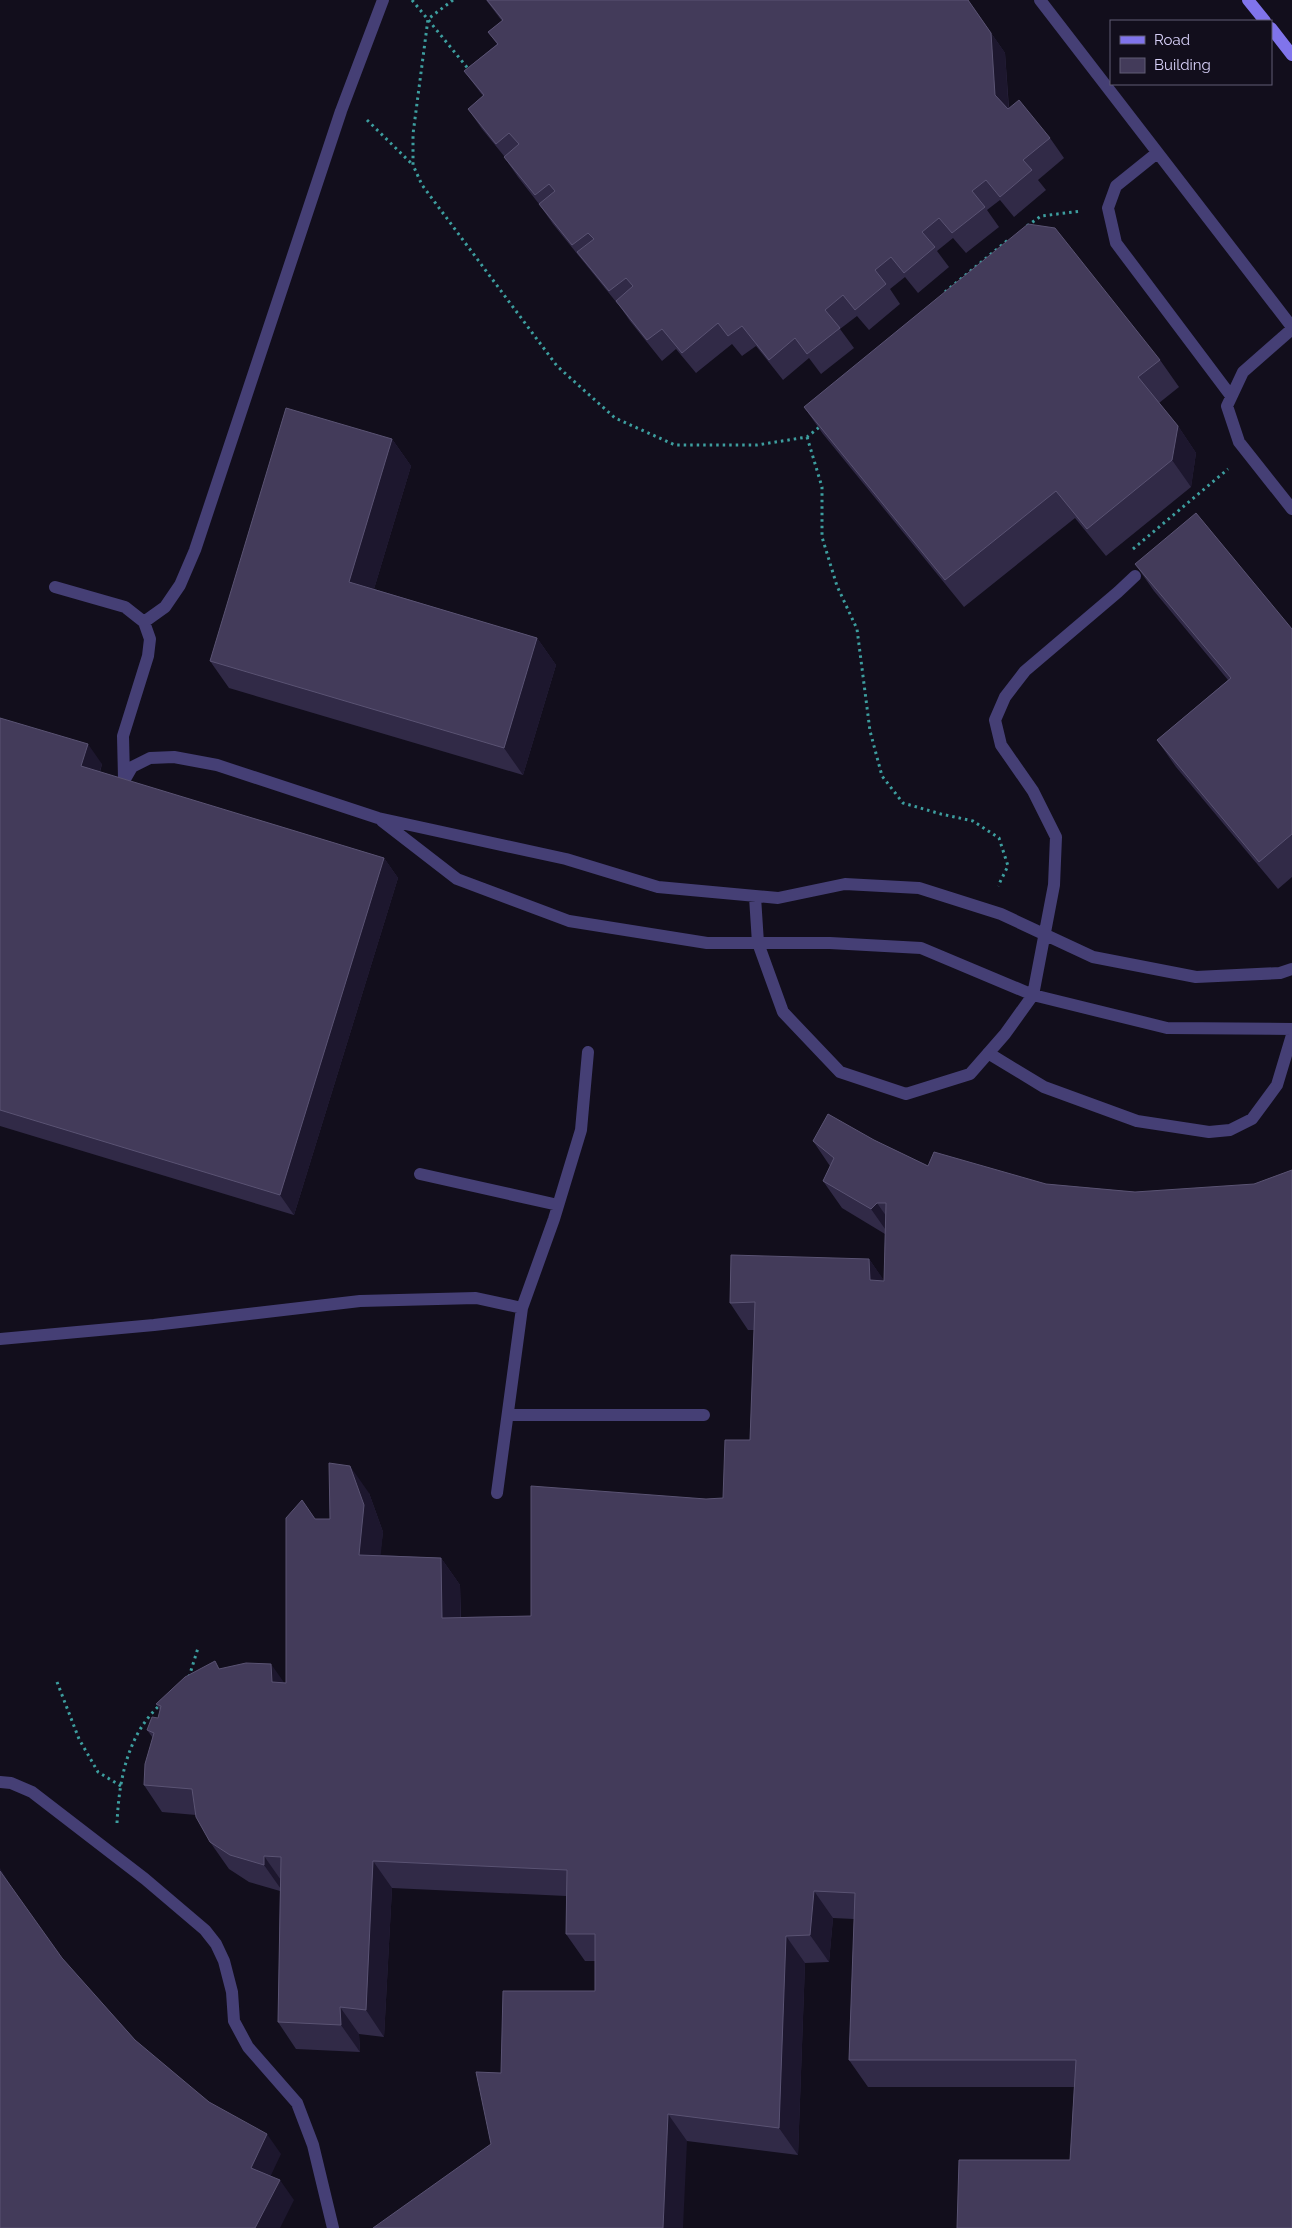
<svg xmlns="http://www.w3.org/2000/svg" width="1292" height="2228" viewBox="0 0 1292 2228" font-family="Raleway,sans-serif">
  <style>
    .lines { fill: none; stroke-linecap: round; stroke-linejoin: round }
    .path { stroke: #3d9e9f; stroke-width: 3; stroke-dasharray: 2.5 4; stroke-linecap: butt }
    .lane { stroke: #453f75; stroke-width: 12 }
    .secondary { stroke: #8074eb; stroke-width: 12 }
    .wall { fill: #312a47 }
    .shaded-wall { fill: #1d172e }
    .building { fill: #433b5a; stroke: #5a5373 }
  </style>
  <rect width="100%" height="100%" fill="#120e1c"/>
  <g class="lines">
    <path class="path" d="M412,0L470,71
      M453,0L428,19L413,134V165L422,185L557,366L615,418L675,445H757L807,437L822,425
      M367,120L413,165
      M1027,226L1041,216L1082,211
      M945,292L1008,240
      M807,437L822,487V537L837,586L857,629L870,731L882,776L903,803L941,814L973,821L999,838L1008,866L998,886
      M1133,549L1228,469
      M189,1677L198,1648
      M57,1682L79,1739L98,1772L121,1786
      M117,1823C119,1781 127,1735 160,1705"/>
    <path class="lane" d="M1040,0L1292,327
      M1157,153L1116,186L1108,208L1116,243L1231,396
      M1292,329L1243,372L1227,406L1239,442L1292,509
      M55,587L125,607L144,622L150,639L148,656L123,736L124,778
      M144,622L165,607L180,585L195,550L341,111L383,0
      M117,793L132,767L150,758L174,757L217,765L378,818L566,859L658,887L778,898L845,884L919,888L1001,914L1093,957L1196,977L1280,973L1292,969
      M382,821L457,879L569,921L707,943H830L921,948L1033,995L1167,1028L1292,1029
      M755,897L758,943L783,1012L840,1072L906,1094L970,1074L1005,1034L1033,995L1054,885L1056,837L1033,791L1001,745L995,720L1005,697L1025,671L1118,592L1135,576
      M988,1053L1044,1087L1137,1121L1209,1132L1230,1130L1252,1119L1277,1085L1292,1035
      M420,1174L558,1205
      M0,1339L154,1325L360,1301L476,1298L522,1308
      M509,1415H704
      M497,1493L522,1308L554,1219L581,1130L588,1052
      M0,1782L11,1783L32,1792L145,1879L205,1930L216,1944L224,1961L232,1992L234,2021L248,2047L297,2103L313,2145L333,2228"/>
    <path class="secondary" d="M1248,0L1265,21
      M1271,28L1292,55"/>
  </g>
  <path class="wall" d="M486,0H968L1005,53L1009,108L1050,138L1064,158L1038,180L1046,190L1014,217L1000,200L987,210L999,227L966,253L953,238L937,251L949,267L918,293L905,277L890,289L900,304L869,330L857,316L840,329L854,348L821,374L809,358L783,380L756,346L742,356L732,344L696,373L676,349L662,361L630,321L621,308L553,224L539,204L518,177L504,157V156L482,129L468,109L483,96L464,71L497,44L488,32L502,21Z
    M1160,360L1179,387L1159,403L1178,426L1196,453L1191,487L1106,556L1075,518L964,607L823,434L804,407Z
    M392,439L411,466L374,589L537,638L556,665L523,775L229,688L210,661Z
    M1135,564L1292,629V877L1278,889L1176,767L1157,740L1228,680L1154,591Z
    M0,718L102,764L100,772L384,858L398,878L294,1215L0,1126Z
    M874,1140L928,1166L1046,1184L1135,1192L1070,2160L1074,2087H868L849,2060L854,1919L833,1918L829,1962L805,1963L798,2155L687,2141L491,2144L501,2073L595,1991V1961H585L566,1934V1896L392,1888L384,2037L359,2034L360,2052L296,2049L278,2022L280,1891L249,1882L229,1869L210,1842L196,1815L162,1812L144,1785L153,1738L147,1730L158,1718L160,1710L156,1704L221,1669L286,1683L315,1519H330L369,1493L383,1532L380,1555L441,1558L460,1585L461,1617L531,1616L706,1499L723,1498L750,1440L754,1330H748L730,1303L869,1259L884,1281L885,1234L842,1208L823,1181L830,1166L813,1141Z"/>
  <path class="shaded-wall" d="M991,33L1005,53L1009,115L995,95Z
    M1178,426L1196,453L1191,487L1172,460Z
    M392,439L411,466L368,609L349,582Z
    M537,638L556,665L523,775L504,748Z
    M88,744L102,764L95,786L81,766Z
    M384,858L398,878L294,1215L280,1195Z
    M877,1203L896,1230L890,1236L871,1209Z
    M869,1259L888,1286L870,1280Z
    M350,1466L369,1493L383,1532L378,1582L359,1555Z
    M441,1558L460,1585L461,1645L442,1618Z
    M271,1664L290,1691L272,1682Z
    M264,1856L283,1883V1892L264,1865Z
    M373,1861L392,1888L384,2037L366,2010Z
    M0,1868L14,1891L0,1871Z
    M814,1891L833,1918L829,1962L810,1935Z
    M786,1936L805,1963L798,2155L779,2128Z
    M340,2007L359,2034L360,2052L341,2025Z
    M668,2114L687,2141L683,2228H663Z
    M267,2134L281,2154L265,2188L251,2168Z
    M280,2180L294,2200L280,2228H255Z"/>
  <path class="building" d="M487,0H968L991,33L995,95L1008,109L1019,100L1050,138L1023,160L1032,170L1000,197L986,180L972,191L985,207L952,233L939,218L922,232L935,247L904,273L891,257L875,270L886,284L855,310L843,295L825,310L840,328L807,354L795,338L769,360L742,326L728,336L718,323L682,353L662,329L647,340L616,301L633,286L626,278L609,291L577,252L594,239L588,233L572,245L539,204L555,191L549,184L535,195L504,157L519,144L509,133L496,144L468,109L484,95L464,71L498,44L488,32L503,20Z
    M1028,224L1055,228L1160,360L1138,377L1178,426L1172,460L1087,529L1056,491L945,580L804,407Z
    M286,408L392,439L349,582L537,638L504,748L210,661Z
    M1196,513L1292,629V834L1259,862L1157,740L1231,678L1135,564Z
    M0,718L88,744L81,766L384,858L280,1195L0,1110Z
    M828,1114L874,1140L928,1166L934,1152L1046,1184L1135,1192L1254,1184L1292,1170V2228H957L959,2160H1070L1076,2060H849L855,1893L814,1891L810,1935L786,1936L779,2128L668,2114L663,2228H373L491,2144L476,2072L501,2073L503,1991H595V1934H566L567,1870L373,1861L366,2010L340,2007L341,2025L278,2022L281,1857L264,1856V1865L230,1855L210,1842L196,1817L192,1789L144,1785L145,1764L154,1733L147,1730L152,1717L158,1718L161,1706L156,1704L185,1677L215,1661L219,1669L246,1663L271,1664L272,1682L286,1683V1518L302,1500L315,1519H330L329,1463L350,1466L364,1505L359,1555L441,1558L442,1618L531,1616V1486L706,1499L723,1498L725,1440H750L755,1302L730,1303L731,1255L869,1259L870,1280L884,1281L886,1203H877L871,1209L823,1181L834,1158L813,1141Z
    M0,1871L62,1958L135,2040L209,2102L267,2134L251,2168L280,2180L255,2228H0Z"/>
  <rect x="1110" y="20" width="162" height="65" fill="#120e1c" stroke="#615c74"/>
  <rect x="1120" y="36" width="25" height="8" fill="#8074eb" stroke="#615c74"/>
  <text x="1154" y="45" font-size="15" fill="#d7d0f8">Road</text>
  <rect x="1120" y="58" width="25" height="15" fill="#433b5a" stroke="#615c74"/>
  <text x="1154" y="70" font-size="15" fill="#d7d0f8">Building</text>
</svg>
